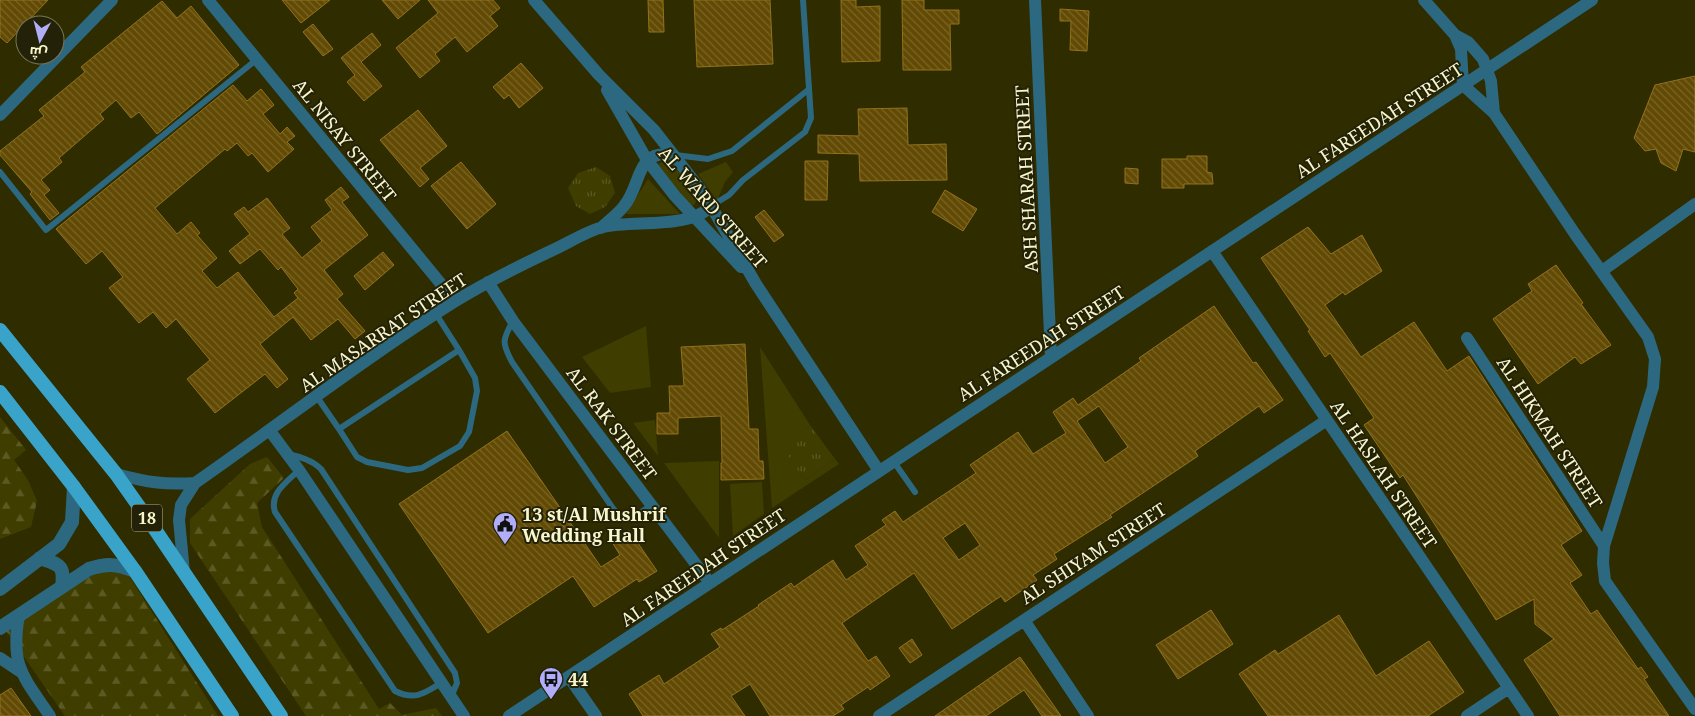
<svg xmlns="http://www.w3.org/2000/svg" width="1695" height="716" viewBox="0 0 1695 716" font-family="'Noto Serif',Cairo,serif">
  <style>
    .grass { fill: #403d00 }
    .forest { fill: url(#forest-firs) }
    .park { fill: url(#park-tufts) }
    .building { fill: url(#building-back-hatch); stroke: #92721d; fill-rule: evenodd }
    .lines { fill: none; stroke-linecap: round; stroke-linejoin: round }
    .service { stroke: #2c6980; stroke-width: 6 }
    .minor { stroke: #2c6980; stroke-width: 12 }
    .tertiary { stroke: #2c6980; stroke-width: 14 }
    .primary { stroke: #39a3c9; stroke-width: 14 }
    .labels { text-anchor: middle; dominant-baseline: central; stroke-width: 4; stroke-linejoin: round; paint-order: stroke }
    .shield { fill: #232208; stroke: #b7b692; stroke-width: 1 }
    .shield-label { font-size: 16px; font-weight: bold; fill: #f7f6cd }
    .street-label { font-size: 18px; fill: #f7f6cd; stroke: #232208 }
    .poi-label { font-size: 18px; font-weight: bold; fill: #f7f6cd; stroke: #232208; text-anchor: start }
  </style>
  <defs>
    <pattern id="forest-firs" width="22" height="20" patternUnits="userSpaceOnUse" patternTransform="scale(1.25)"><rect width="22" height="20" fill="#403d00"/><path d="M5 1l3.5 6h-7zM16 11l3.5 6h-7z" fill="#5c5a24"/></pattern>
    <pattern id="park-tufts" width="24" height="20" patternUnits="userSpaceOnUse" patternTransform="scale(1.25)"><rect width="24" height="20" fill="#403d00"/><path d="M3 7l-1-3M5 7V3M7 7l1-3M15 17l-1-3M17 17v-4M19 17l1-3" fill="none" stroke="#5c5a24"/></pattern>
    <pattern id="building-back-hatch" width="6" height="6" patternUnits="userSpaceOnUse" patternTransform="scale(1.25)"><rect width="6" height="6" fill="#624a04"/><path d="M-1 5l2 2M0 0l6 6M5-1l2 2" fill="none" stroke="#796527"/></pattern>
  </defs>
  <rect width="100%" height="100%" fill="#2f2c00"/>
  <path class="grass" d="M661,162C674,162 695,188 697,200L694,205L690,206L658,165Z
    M726,162L733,172L725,182L717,201L698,174Z
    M648,179L680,214H626Z
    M646,326L651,387L610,393L582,357Z
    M760,347L810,425L782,445L805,480L835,459L839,464L772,508Z
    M655,420L658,456L633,423Z
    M719,461V538L664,463Z
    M762,482L764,514L733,536L730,484Z"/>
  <path class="forest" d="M0,417L26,450L14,460L28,480L37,501L31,527L0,539Z
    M267,457L284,478L257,503L262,527L379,709L390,703L402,715L436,708L442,716H306L190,543V519L250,464Z
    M103,569L126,571L218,716H65L4,628Z"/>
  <path class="park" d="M596,167L610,176L615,193L605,207L590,214L576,206L568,188L578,173Z
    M810,425L835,459L805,480L781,445Z"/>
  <path class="building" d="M0,0H48L7,43L0,37Z
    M282,0H330L301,23Z
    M382,0H420L398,19Z
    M428,0H493L500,8L490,16L498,26L467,52L455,37L435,54L440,61L420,78L396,48L438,13Z
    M648,0H663L664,32H649Z
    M694,0H770L773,64L697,67Z
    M841,0H856V7L880,6V61L842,62Z
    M902,0H924V10H959V24H950L951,70H903Z
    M162,1L177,18L191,6L239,65L157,134L139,112L131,118L116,100L100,114L104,119L59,158L62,162L41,180L50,190L44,195L59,213L50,220L30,194L32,192L0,155V151L44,116L39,110L85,72L81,67Z
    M1060,9L1089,11L1087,51L1070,50L1071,21H1060Z
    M313,24L333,49L323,56L303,32Z
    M372,33L381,45L361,62L382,86L364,101L347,82L355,75L341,58Z
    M521,63L543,88L519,108L509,95L504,99L493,87Z
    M1695,76V152L1683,149L1676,171L1661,163L1656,149L1645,151L1634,138L1655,85Z
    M233,85L247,101L261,89L274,105L263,114L280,134L287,127L295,136L287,142L294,149L268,172L252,153L248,156L237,143L227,151L225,149L155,208L177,234L191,222L200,233L197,235L217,258L202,271L217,288L238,272L274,317L298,298L294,293L298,289L281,267L278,270L260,249L240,264L229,251L250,234L234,214L244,207L248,212L267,198L290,228L282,234L302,258L322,241L311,227L332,210L325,200L341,187L349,197L342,202L368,235L324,270L343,294L337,299L365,331L355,339L338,319L311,340L293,317L260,344L288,379L277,388L265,374L215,413L187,379L210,360L176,319L166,328L153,312L139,323L109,288L123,277L102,251L86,264L56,229Z
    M907,108L908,145L946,144L947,180L860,181L859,154L818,153V135L859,136L858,109Z
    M418,110L447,146L420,168L429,179L420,187L380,140Z
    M1187,156H1207V172L1212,173L1213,184H1184V188H1162V159H1187Z
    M805,161H828L827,200H805Z
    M461,162L496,204L467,229L431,186Z
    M1125,168L1138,169V184L1125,183Z
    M945,190L977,209L963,231L932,212Z
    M764,210L784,235L774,242L755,217Z
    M1308,227L1331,254L1362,235L1382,271L1345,295L1343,292L1325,305L1361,357L1414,322L1447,371L1469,356L1582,531L1561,545L1582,575L1570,583L1591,614L1597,610L1638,669L1641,667L1648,677L1644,679L1669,716H1560L1524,660L1554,639L1535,624L1534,599L1496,620L1403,475L1400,478L1364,425L1374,418L1330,353L1325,357L1308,331L1310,330L1261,258Z
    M383,252L394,265L365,290L354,276Z
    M1556,265L1583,303L1581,304L1611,345L1581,364L1575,357L1538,384L1493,319L1532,291L1528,284Z
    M1214,306L1253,363L1256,362L1283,400L1264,413L1259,406L1195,451L1198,456L1110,515L1112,517L1054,554L1057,559L1033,575L1037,580L1005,602L1001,596L952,629L914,573L842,623L868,661L876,656L890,676L870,690L868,687L841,705L844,709L833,716H770L750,684L731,696L745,716H643L629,694L659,675L664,684L720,647L711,634L721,628L722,630L759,606L758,605L791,583L794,587L833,560L846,580L868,565L855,546L886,525L882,520L895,511L903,522L976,473L970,465L1018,432L1033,454L1066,433L1053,412L1073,398L1078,405L1141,361L1139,358ZM1099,406L1128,447L1105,463L1077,421ZM965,523L980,545L959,560L943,538Z
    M745,344L749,429H758L759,461H763L764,479L721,480V463H722L721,416L678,418V434H657V413H670L669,386H684L681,347Z
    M507,431L601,567L620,555L612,542L629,530L657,571L639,582L637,579L594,607L573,576L488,633L399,504Z
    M1211,610L1233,644L1178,679L1156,645Z
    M1339,615L1376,676L1429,641L1464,692L1428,716H1268L1239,674L1275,650L1278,654Z
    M912,639L922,655L910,663L899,648Z
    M1020,657L1061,716H1042L1024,690L986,716H935Z
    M11,688L31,716H0V695Z"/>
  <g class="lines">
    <path class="service" d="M675,155L708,159L732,151L808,90
      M0,172L46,230L256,60
      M711,206L729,195L743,180L805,132L811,118L803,0
      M513,321C502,340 502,343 512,362L612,507C627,526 634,516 652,505
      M317,397L339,429L459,350L436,314
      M339,429L357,457L367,462L408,470L422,468L460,446L469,432L477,391L475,378L459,350
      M288,454C300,457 312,460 321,469L455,673L457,683L451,697
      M894,462L915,492
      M299,470C287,482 269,493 275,512L395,691C415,701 425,693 441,683"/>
    <path class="minor" d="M208,0L455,301
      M534,0L599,75L654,130L700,189L711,206L756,284L879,471
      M1035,0L1051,357
      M1424,0L1455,35L1468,42L1483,59L1491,81L1494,113
      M1455,35L1461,49L1463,85
      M1463,85L1494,113L1575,234L1648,337L1655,359L1653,387L1604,546L1603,563L1605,581L1695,709
      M607,90L647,160L675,196L741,267
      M0,115L112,0
      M601,228C608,221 618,214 624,206C642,185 635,149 672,155
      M1212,251L1528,716
      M1602,271L1695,204
      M488,282L513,321L710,583
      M1467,338L1604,546
      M270,431L299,470L464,716
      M116,474C146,482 163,485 195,483
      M184,572L179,520L181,505L195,483C281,423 365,358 454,302C486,282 521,265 555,249C570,242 587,231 603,227C633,220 691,229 711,206
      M19,615C10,666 23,676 50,716
      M1024,620L1088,716
      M0,658L21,672
      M569,677L596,716
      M509,716L1592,0
      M879,716L1327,420
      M1467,716L1509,688"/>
    <path class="tertiary" d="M40,558C59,565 65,564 62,587
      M0,589L59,544L72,522L74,487
      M0,628L89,569C108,563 116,564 135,571"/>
    <path class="primary" d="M0,330L116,474L152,525L281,716
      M0,392L74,487L135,571L232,716"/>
  </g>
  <defs>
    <g id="civic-pin" transform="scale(1.25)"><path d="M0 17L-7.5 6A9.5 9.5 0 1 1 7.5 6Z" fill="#b2adf9" stroke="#232208"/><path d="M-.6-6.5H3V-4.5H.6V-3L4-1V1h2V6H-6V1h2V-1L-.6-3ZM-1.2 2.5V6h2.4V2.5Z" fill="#111"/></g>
    <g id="bus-pin" transform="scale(1.25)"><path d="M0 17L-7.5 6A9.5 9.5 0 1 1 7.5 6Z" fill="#b2adf9" stroke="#232208"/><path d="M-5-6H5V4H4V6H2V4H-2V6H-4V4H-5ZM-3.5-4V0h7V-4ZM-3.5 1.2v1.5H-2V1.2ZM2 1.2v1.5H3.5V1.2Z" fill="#111"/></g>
  </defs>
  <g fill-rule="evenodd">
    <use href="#civic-pin" x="505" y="524"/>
    <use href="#bus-pin" x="551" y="679"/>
  </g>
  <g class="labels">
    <rect class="shield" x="132" y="504.5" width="30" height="27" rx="4"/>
    <g class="shield-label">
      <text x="147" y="518">18</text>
    </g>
    <g class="street-label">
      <text transform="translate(1379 120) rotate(-33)">AL FAREEDAH STREET</text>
      <text transform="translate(345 140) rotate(51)">AL NISAY STREET</text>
      <text transform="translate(1026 179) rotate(-93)">ASH SHARAH STREET</text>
      <text transform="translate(713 207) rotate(49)">AL WARD STREET</text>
      <text transform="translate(383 332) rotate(-34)">AL MASARRAT STREET</text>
      <text transform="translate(1041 343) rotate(-33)">AL FAREEDAH STREET</text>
      <text transform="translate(612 423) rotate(53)">AL RAK STREET</text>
      <text transform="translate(1550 432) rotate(57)">AL HIKMAH STREET</text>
      <text transform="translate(1384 474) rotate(56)">AL HASLAH STREET</text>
      <text transform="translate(1093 553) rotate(-33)">AL SHIYAM STREET</text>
      <text transform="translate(703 567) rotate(-34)">AL FAREEDAH STREET</text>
    </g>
    <g class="poi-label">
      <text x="522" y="514">13 st/Al Mushrif<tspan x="522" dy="21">Wedding Hall</tspan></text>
      <text x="568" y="679">44</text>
    </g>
  </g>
  <g transform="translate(40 40) rotate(187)"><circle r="24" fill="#232208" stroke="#787757"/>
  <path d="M0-4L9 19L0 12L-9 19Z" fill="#b2adf9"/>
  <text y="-8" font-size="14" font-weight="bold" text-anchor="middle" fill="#f7f6cd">ش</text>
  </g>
</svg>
